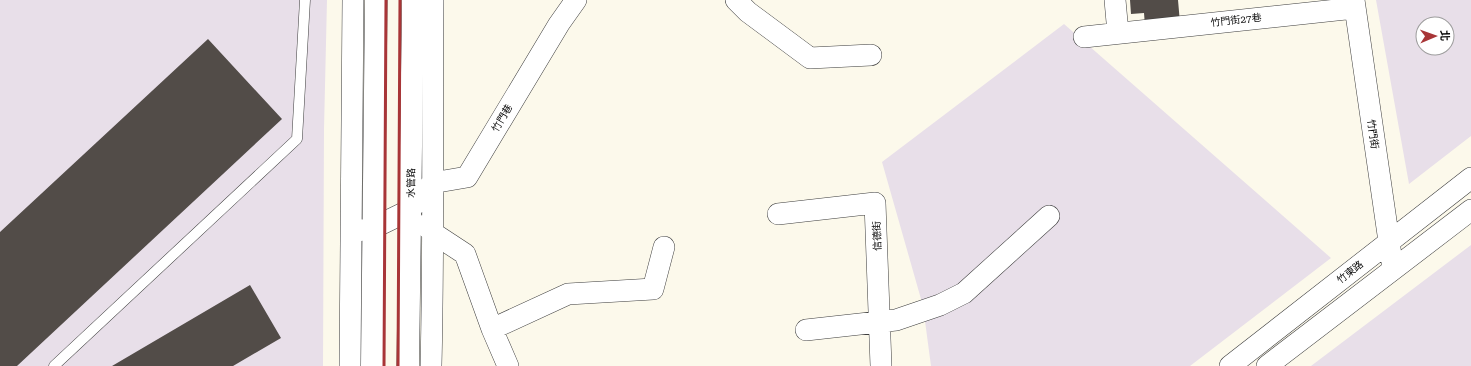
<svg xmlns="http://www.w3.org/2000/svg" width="1471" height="366" viewBox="0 0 1471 366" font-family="'Roboto Serif','Noto Sans TC',serif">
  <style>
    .industrial { fill: #e8dfe9; fill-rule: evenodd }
    .building { fill: #524c48 }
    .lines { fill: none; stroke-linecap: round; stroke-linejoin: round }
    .service-casing { stroke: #3d3d3d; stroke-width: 11 }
    .minor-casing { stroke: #3d3d3d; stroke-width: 22 }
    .tertiary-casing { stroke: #3d3d3d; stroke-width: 23 }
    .service { stroke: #fff; stroke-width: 10 }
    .minor { stroke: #fff; stroke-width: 21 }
    .tertiary { stroke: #fff; stroke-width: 22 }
    .rail { stroke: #a83537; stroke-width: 3 }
    .labels { text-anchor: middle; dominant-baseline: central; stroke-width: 4; stroke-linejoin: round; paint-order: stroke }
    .street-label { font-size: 10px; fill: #0a0a0a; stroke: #fff }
  </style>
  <rect width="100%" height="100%" fill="#fcf9eb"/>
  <path class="industrial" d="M0,0H327L324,129L323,366H0Z
    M1376,0H1471V136L1409,184ZM1423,24H1447V48H1423Z
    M1064,24L1331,258L1190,366H931L923,306L882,162Z
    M1471,245V366H1311Z"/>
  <path class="building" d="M1130,0H1178L1180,23L1145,26L1144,13L1131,14Z
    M208,39L282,119L17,366H0V232Z
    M250,285L281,338L233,366H112Z"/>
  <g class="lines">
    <g class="service-casing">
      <path id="service" d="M54,366L297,139L305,0"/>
    </g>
    <g class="minor-casing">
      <path id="minor" d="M736,0L748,12L810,58L871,55
        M1115,0L1118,33
        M1354,0L1393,269
        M1084,37L1355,8
        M778,214L875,203L881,366
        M425,225L433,233L465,254L492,329L508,366
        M358,231L373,228L410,210L432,183L467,177L559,24L576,0
        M492,329L568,294L653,289L664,247
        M806,330L896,320L940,305L964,293L1049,216
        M350,366L353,0
        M431,366C434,244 432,122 433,0
        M1230,366L1471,178
        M1267,366L1471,210"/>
    </g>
    <g class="tertiary-casing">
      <path id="tertiary" d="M372,366L376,0
        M408,366L413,0"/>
    </g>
    <use href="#service" class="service"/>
    <use href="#minor" class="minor"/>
    <use href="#tertiary" class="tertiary"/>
    <path class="rail" d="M384,366L386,0
      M398,366L400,0"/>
  </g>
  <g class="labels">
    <g class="street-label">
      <text transform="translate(1236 20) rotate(-6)">竹門街27巷</text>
      <text transform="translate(502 118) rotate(-59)">竹門巷</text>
      <text transform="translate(1373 134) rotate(82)">竹門街</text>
      <text transform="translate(411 183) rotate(-89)">水管路</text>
      <text transform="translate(877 236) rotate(-92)">信德街</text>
      <text transform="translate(1350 272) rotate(-38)">竹東路</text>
    </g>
  </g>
  <g transform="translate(1435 36) rotate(88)"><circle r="19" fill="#ffffff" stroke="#9d9d9d"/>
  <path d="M0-3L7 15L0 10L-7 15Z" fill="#a83537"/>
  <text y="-6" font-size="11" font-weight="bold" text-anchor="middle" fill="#0a0a0a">北</text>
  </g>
</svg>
